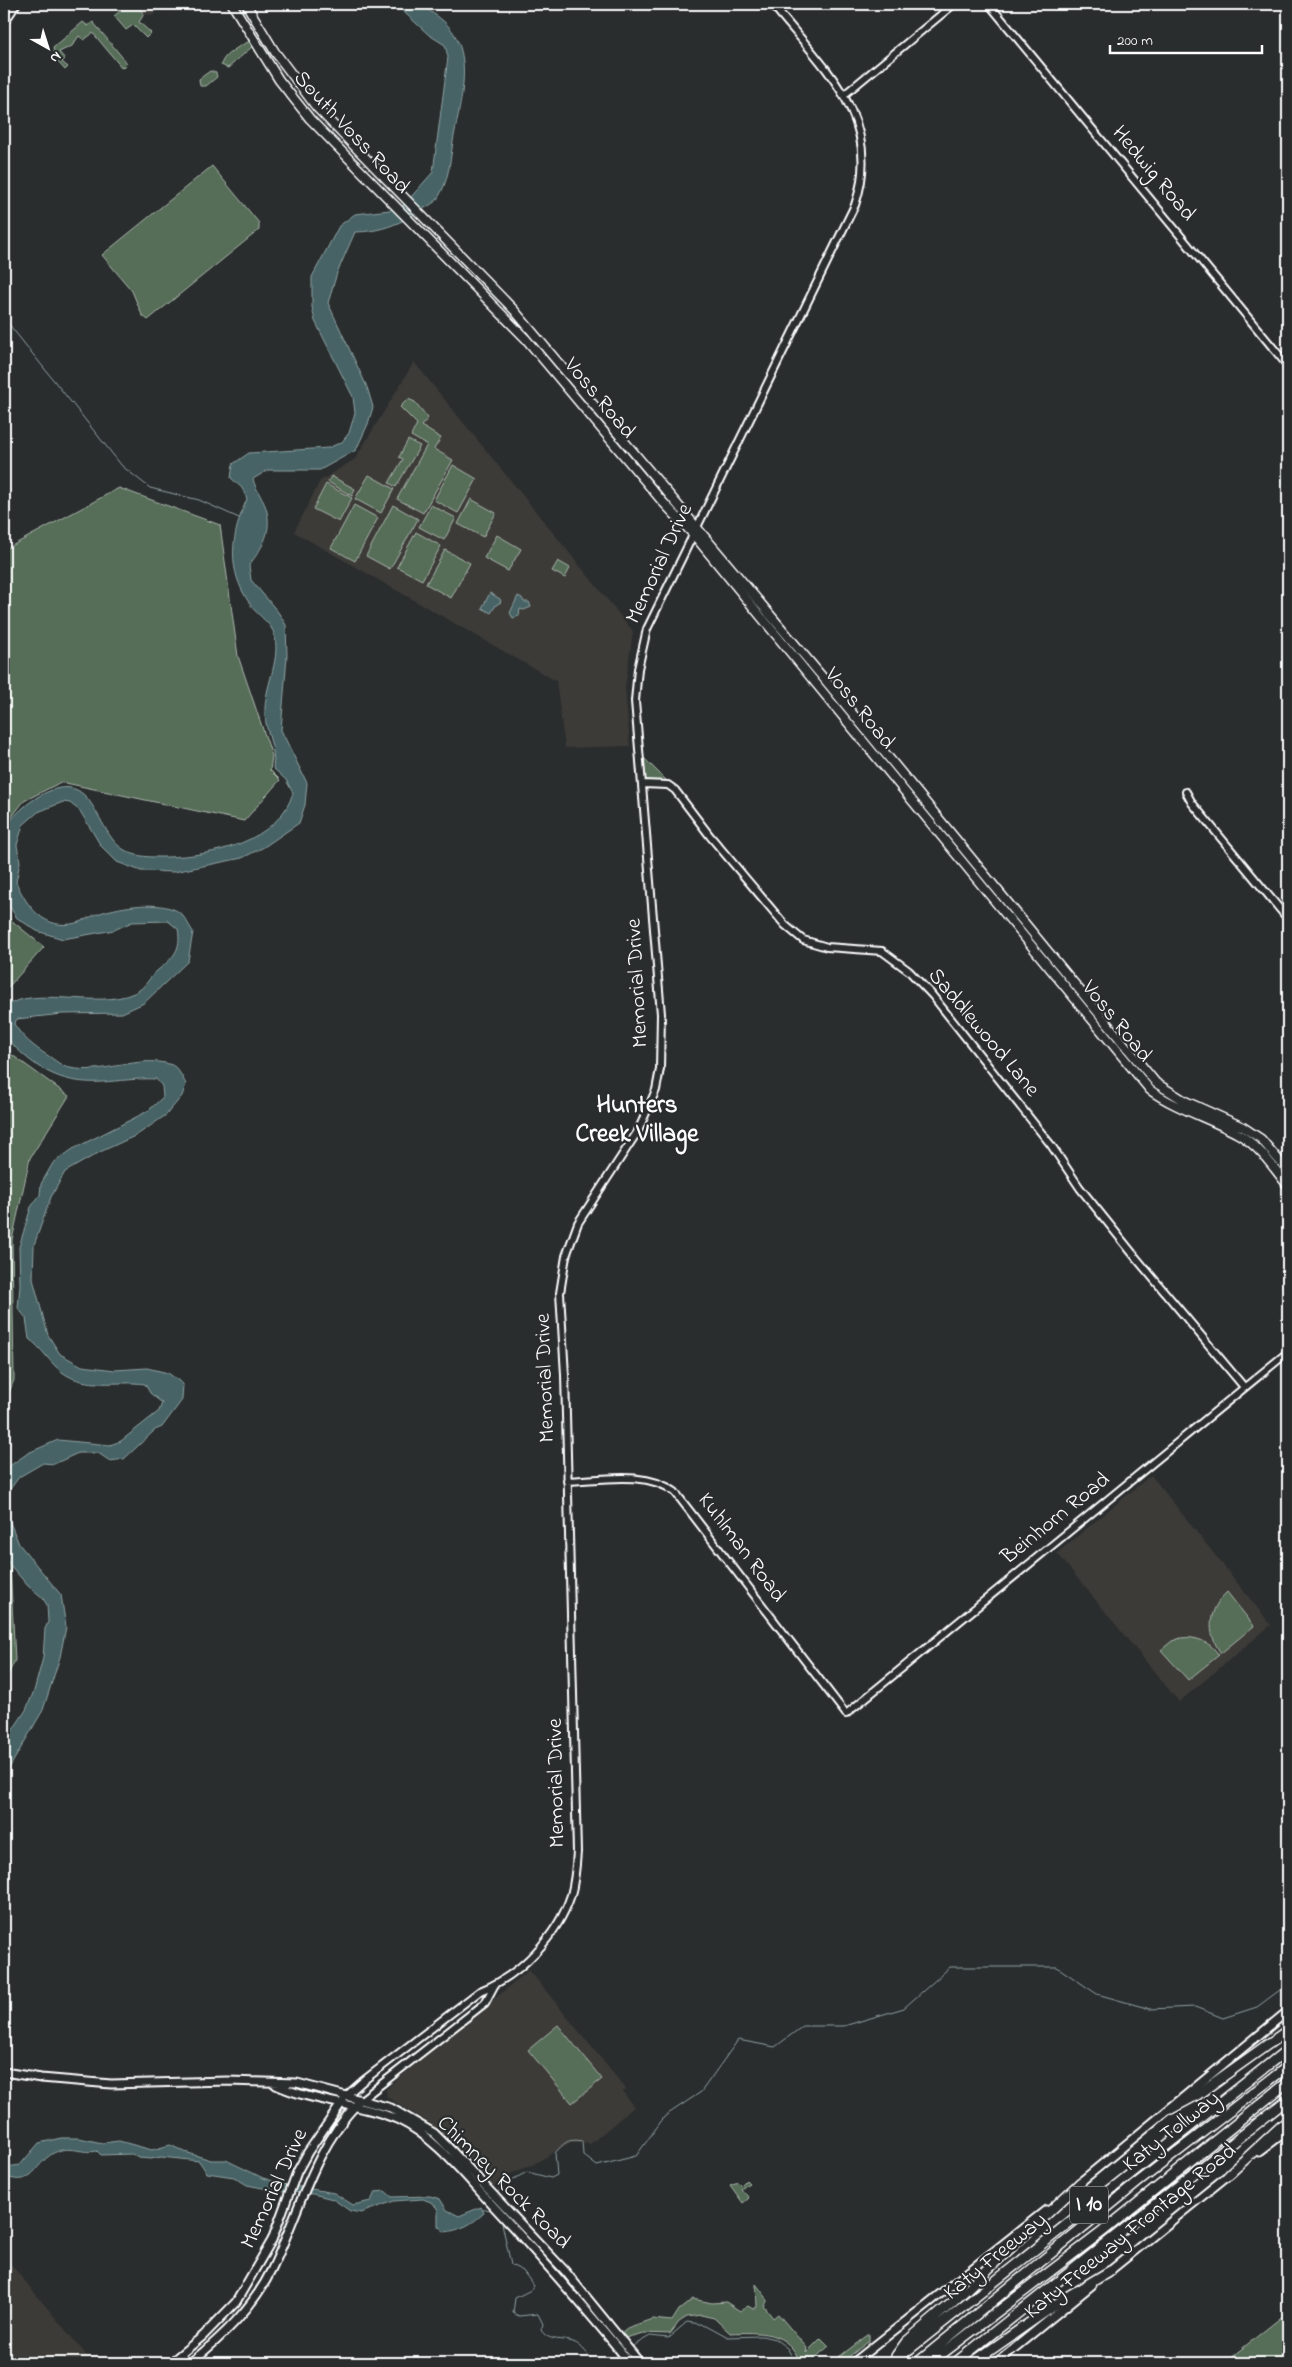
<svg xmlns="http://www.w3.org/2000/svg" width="1292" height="2367" viewBox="0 0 1292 2367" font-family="'Indie Flower',sans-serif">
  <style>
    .built { fill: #3c3a38 }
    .green { fill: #566d59; stroke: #aab6ac }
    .water { fill: #466466; stroke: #90a2a3 }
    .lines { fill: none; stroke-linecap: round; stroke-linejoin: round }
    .stream { stroke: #90a2a3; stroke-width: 1 }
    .tertiary-casing { stroke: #fff; stroke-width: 10 }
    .secondary-casing { stroke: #fff; stroke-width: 11 }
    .primary-casing { stroke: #fff; stroke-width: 11 }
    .motorway-casing { stroke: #fff; stroke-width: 12 }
    .tertiary { stroke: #2a2d2e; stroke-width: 6 }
    .secondary { stroke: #2a2d2e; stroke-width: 7 }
    .primary { stroke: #2a2d2e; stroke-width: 8 }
    .motorway { stroke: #2a2d2e; stroke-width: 9 }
    .labels { text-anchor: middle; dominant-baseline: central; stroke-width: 4.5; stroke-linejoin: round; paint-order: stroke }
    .shield { fill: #2a2d2e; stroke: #bfc0c0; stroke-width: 1 }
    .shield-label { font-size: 21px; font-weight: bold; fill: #fff }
    .street-label { font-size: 22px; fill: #fff; stroke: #2a2d2e }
    .quarter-label { font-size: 25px; font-weight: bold; fill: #fff; stroke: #2a2d2e }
  </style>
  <rect width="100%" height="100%" fill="#2a2d2e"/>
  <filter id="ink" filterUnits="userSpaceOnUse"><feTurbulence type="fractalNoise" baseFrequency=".02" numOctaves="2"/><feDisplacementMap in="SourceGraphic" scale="10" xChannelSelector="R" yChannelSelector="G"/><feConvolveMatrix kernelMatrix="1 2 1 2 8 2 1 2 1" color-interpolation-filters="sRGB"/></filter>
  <g filter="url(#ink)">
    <path class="built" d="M135,4H166L153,15L144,14Z
      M414,362L633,631L625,688L630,746L565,748L556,681L294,532L320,481L355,459Z
      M1151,1475L1271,1625L1179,1702L1057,1553Z
      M529,1970L626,2089L623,2092L634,2107L590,2144L571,2142L534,2164L505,2176L494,2187L434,2126L387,2097L386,2089Z
      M4,2256L93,2363H4Z"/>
    <path class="green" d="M129,4H135L144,14L139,22L151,33L146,38L133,25L126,30L114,16Z
      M83,22L88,26L93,22L127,63L122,68L93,33L84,40L79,36L72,46L59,52L65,59L62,62L68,67L65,70L57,61L53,48Z
      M250,41L253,46L228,68L221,65C223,54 240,46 250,41Z
      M210,71L216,73L217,77L206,86H200L199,79Z
      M212,166L259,223V230L148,320L142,315L132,291L102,255Z
      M408,399L415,402L428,418L421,426L441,438L434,449L453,460L423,513L397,499L427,445L411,436L417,424L400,407Z
      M408,440L420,446L396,487L389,483L403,459L399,457Z
      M453,465L477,479L458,513L434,500Z
      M369,475L394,489L381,513L355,499Z
      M331,476L355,489L352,496L328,482Z
      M326,484L352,498L339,522L313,509Z
      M119,488L220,525L238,656L272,756L270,770L280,780L244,821L61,782L24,801L4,827V550Z
      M471,499L496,513L483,537L458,524Z
      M354,505L378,518L355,561L331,548Z
      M393,505L418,519L390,569L366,556Z
      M431,505L456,518L444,540L419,527Z
      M416,532L441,546L422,580L397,567Z
      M497,535L521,549L508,571L484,558Z
      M445,550L470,563L451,598L426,584Z
      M558,561L570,568L565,578L552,571Z
      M643,757L667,781L645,780Z
      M4,912L6,916L44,947L4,992Z
      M4,1043L8,1052L69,1096L30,1158L12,1240L14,1380L4,1405Z
      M4,1551L10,1565L15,1660L4,1683Z
      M1227,1592L1254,1626L1221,1653C1206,1633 1208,1609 1227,1592Z
      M1181,1638C1197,1636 1210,1642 1219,1655L1188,1680L1161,1650L1172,1641Z
      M558,2025L602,2079L572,2103L528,2050Z
      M746,2180L749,2183L741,2189L749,2198L743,2203L730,2185L738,2182L741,2185Z
      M756,2284L766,2297L767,2302L764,2306L773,2318L778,2314L807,2348L806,2353L821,2338L829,2346L809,2363H800C789,2330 758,2332 730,2333L714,2318L701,2315L687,2317L679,2322L670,2334L643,2333L625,2338L621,2333L627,2328L652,2319L672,2321L679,2310L693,2299L712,2303L726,2302L740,2311L748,2306L753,2309L757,2307Z
      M1284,2315L1288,2320V2363H1224Z
      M869,2334V2341L841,2363H831Z"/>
    <path class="water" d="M395,4C417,4 418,3 437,16C477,44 462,94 454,136C450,157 450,179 438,198C435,203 428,206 423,209C402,223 381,232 355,232L337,273L328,303L367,387L373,407L368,424L356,450L320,470H268L253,479C256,491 265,501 267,512C272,533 261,550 249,565L251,580L278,612L286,625L287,656L281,730L307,783L305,805L299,823L264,847L242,858L174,872L141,871L117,862L101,846L80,811L70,803L63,802L38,812L23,825L17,845L20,862L16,882C27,907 45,931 76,923C83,921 90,917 97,914C118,907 152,901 173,909C183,912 188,924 193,932L188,961L144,1003L122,1013L62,1014L17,1019L14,1024C22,1037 34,1047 47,1055C54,1059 62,1067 70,1068C103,1075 137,1055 169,1064C178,1066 182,1077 186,1084L182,1096L166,1115L137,1135L100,1152L65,1172L51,1197L34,1245L33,1279L48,1335L60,1354L82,1366L115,1370L147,1368L168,1373L183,1384L182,1400L162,1427L155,1430L124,1459L110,1461L98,1453H78L54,1464L43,1463L19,1477L5,1496L4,1508L19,1544L61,1595L66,1627L60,1657L43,1710L4,1777V1743L26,1710L34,1691L43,1658L45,1629L48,1622L47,1605L42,1597L28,1586L10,1565L4,1551V1470L28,1453L58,1440L110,1445L121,1441L159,1411L162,1403L150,1393L145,1384C118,1380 86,1390 62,1372C49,1362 42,1348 29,1339L26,1318L18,1308L20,1285L19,1247L31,1207L40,1195L41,1184L53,1163L73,1149L148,1111L163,1097L162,1086L156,1079C138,1078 120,1081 102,1082C59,1085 31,1066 4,1035V1008C31,984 97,1010 134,993C146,988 149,977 158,970C173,958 182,950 178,929L168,921L132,922L114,930L63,939L37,931L17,918L6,901L4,892C4,874 0,848 4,831C5,827 9,822 12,819C26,802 62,775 83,794C98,807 106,839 123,849C136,858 152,857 167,857C212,856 278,842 293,793L286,780L273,768C277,749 265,733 265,713C264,687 280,663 275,637C272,622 257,616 250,604C226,569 231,535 247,499L242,488L231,478L233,464L249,453L328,448L342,442L349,433L355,413L353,397L315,321L312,307V277L339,226L355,214L390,210L404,205L433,172L448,57L445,45L429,35Z
      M490,593L500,599L501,602L496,605L491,613L482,608Z
      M518,596L522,598L524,602H529L531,607L524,610L520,609L519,616L513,618L510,613Z
      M61,2138H79L102,2143L119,2141L152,2150L170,2145L185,2152L211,2160H226L263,2178L283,2184L334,2193L353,2205L371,2201L375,2192L385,2191L392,2197L430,2196L440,2199L447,2210L459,2216L481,2207L484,2213C472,2224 461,2230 445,2232L438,2226V2210L433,2203L423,2199L394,2201L361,2213L350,2211L333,2199L313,2194L278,2191L247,2185L234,2177L207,2173L199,2161L161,2157L151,2159L138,2158L132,2154L101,2155L97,2151C84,2154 71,2146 58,2151C33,2161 36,2189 4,2176V2163L7,2167L20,2165L39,2143Z"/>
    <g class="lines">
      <path class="stream" d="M4,318L122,466L150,488L199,500L239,518
        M497,2193L506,2183L527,2172L551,2178L557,2175L555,2153C564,2143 568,2138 582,2141L583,2155L597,2166L636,2156L665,2116L701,2092L738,2040L775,2047L803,2026H844L904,2008L950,1967H1057L1097,1994L1150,2009L1195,2007L1223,2018L1257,2007L1288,1984
        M483,2210L491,2209
        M495,2213L502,2223L511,2265L523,2271L534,2286L531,2290L515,2298L513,2313L519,2316L538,2314L543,2324L541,2330C548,2342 562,2338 573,2342C583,2345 588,2357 597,2363L606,2362L620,2354
        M631,2347L650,2336L668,2338L687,2322L706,2325L728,2337L762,2336L775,2339L787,2348L796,2363"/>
      <g class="tertiary-casing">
        <path id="tertiary" d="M989,4L1288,366
          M845,94L954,4
          M643,784L668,785L675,790L710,836L785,925L803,940L827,947L882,951L909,971L932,995L1051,1145L1080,1188L1137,1259L1244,1387
          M1186,792L1192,803L1288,919
          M567,1481C601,1480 646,1470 675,1492L846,1714L1288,1352
          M346,2096L363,2081L480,1991C520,1976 558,1935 571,1895C575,1881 576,1867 577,1852L565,1375L560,1293L566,1256L578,1223L638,1131L656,1090L660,1069L661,1014L635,701L638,669L647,629L855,205C885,118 821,65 772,4
          M361,2100L485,2003L494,1986"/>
      </g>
      <g class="secondary-casing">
        <path id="secondary" d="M4,7L6,4
          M4,22L16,4
          M4,2072L41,2078L111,2084L227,2081L297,2083L391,2108L434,2133L453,2152L565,2271L640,2363
          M276,2085C315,2103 360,2103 399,2120C433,2136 461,2171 486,2198C536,2252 584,2306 630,2363
          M1259,2152L1288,2130
          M1078,2184L1288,2011
          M1106,2274L1232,2172
          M170,2363L203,2336L236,2302L272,2240L297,2172L308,2152L343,2101
          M190,2363C222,2337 253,2308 272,2269C299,2213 313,2150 357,2104
          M853,2363L1046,2210
          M996,2363L1092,2285"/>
      </g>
      <g class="primary-casing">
        <path id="primary" d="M232,4L279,80L310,119L526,339L661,500L693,534L1150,1090C1178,1110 1210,1118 1240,1135C1260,1147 1274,1168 1288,1186
          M246,4L275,52L317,108L514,310L825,680L1156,1083L1185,1101L1243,1127L1261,1139L1288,1171"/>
      </g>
      <g class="motorway-casing">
        <path id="motorway" d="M1171,2109L1197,2095L1288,2030
          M1229,2174L1288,2120
          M896,2356L906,2342L953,2302L1081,2182
          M892,2363L1288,2049
          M917,2363L1137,2183L1288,2066
          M930,2363L1102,2232L1288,2082
          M955,2363L1288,2099
          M972,2363L1065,2298L1110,2271"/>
      </g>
      <use href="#tertiary" class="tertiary"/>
      <use href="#secondary" class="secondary"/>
      <use href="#primary" class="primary"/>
      <use href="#motorway" class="motorway"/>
    </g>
  </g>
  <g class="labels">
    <rect class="shield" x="1070" y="2186.5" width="38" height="37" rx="4"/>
    <g class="shield-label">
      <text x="1089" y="2205">I 10</text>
    </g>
    <g class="street-label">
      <text transform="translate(351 133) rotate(47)">South Voss Road</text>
      <text transform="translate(1153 174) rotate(50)">Hedwig Road</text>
      <text transform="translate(599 399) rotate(50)">Voss Road</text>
      <text transform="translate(660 564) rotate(-65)">Memorial Drive</text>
      <text transform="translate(859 709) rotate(51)">Voss Road</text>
      <text transform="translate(638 983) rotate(-93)">Memorial Drive</text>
      <text transform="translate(1116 1022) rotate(51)">Voss Road</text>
      <text transform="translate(983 1033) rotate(50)">Saddlewood Lane</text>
      <text transform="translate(546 1378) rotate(-92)">Memorial Drive</text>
      <text transform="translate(1056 1519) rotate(-39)">Beinhorn Road</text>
      <text transform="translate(741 1548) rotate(53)">Kuhlman Road</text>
      <text transform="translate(557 1783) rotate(-91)">Memorial Drive</text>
      <text transform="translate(1172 2132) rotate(-38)">Katy Tollway</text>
      <text transform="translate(503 2183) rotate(45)">Chimney Rock Road</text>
      <text transform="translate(275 2189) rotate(-65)">Memorial Drive</text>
      <text transform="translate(1131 2232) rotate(-39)">Katy Freeway Frontage Road</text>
      <text transform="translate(996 2257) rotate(-39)">Katy Freeway</text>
    </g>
    <g class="quarter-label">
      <text x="637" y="1106">Hunters<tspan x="637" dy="29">Creek Village</tspan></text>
    </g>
  </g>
  <rect width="1292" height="2367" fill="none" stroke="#2a2d2e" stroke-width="20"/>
  <rect x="10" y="10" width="1272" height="2347" fill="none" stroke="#fff" stroke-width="2" filter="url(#ink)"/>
  <g transform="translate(48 48) rotate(141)" stroke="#2a2d2e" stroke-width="4" paint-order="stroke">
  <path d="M0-4L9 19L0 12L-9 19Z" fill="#ffffff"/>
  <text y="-8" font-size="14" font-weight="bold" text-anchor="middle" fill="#ffffff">N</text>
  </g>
  <path d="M1110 45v8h152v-8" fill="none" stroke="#ffffff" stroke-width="2.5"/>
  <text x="1117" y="45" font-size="15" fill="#ffffff" stroke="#2a2d2e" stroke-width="4" paint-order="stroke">200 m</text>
</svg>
